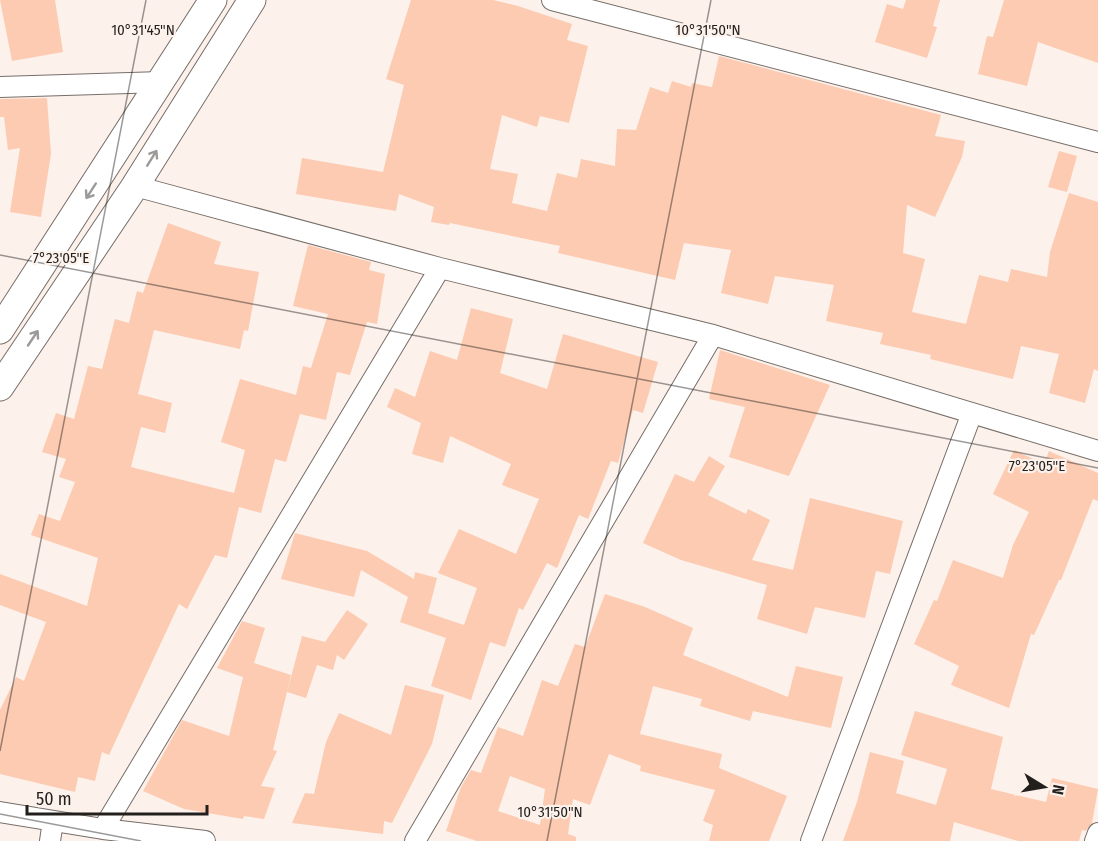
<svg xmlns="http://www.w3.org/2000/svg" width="1098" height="841" viewBox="0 0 1098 841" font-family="'Fira Sans Condensed',sans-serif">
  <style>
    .building { fill: #fccbb2; fill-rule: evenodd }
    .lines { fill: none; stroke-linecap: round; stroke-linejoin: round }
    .minor-casing { stroke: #776e69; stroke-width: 22 }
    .secondary-casing { stroke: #776e69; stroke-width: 29 }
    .minor { stroke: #fff; stroke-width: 20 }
    .secondary { stroke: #fff; stroke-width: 27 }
    .oneway { stroke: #9c9a99 }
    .ticks { fill: none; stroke: #231f1d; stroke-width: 1.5; stroke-opacity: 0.45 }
    .ticks-label { font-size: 15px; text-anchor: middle; fill: #231f1d; stroke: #fcf1eb; stroke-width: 4.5; stroke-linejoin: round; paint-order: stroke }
  </style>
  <rect width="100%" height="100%" fill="#fcf1eb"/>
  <path class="building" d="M0,0H55L63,52L12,61Z
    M411,0H493L518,6L572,24L567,40L588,46L569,123L540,116L537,127L502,115L490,169L518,174L512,203L547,211L557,173L577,178L581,159L615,166L617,129L636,130L650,87L668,93L672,81L691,87L692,83L712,87L719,56L941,115L935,136L965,141L962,157L935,217L907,205L903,253L925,259L912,312L966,324L979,275L1008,282L1011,269L1047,277L1050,252L1069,193L1098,202V371L1094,369L1085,403L1049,393L1059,354L1021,346L1013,379L930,359L931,355L880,344L883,333L826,321L834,285L775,276L768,304L721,293L731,250L684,243L675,280L558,253L560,246L450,223L449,225L431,222L434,207L399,194L396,211L296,194L302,158L383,172L404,85L386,79Z
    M906,0H940L933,26L937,27L927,58L875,42L887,4L903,9Z
    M1004,0H1098V63L1038,42L1027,86L978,74L987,36L993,37Z
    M47,98L51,154L41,217L10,212L20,148L8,150L4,117H0V99Z
    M1059,151L1077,156L1067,192L1048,187Z
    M168,223L221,242L214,264L259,272L248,331L244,330L240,349L154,330L138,394L172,403L165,433L141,427L131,467L234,493L245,450L221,442L240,379L296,395L303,366L311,368L328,314L293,306L308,245L371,262L369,270L385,274L377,324L367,322L350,375L337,372L326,420L300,414L286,462L275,459L261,513L239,507L227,558L215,555L187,609L179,604L109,755L102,752L95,781L78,777L75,792L0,774V710L16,677L24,681L46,622L0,605V574L87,606L98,558L31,535L39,514L60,521L75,482L59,477L66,459L42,452L56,413L74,419L88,366L102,369L115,319L129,323L137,291L143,293Z
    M471,308L513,319L500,373L547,389L563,334L658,362L643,413L633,410L618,463L611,461L588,519L579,515L557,568L547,563L523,610L519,608L505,647L490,642L471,700L431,686L446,638L400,622L408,597L361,570L354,597L281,579L295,533L367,551L414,579L415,572L437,578L428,613L464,625L477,588L438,573L459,529L516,554L539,499L502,485L511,464L450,436L443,463L412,454L421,423L387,407L395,388L415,397L430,351L457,360Z
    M720,350L830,385L789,476L729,457L745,407L709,399Z
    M1014,450L1044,464L1049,451L1098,473V501L1093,499L1061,580H1059L1034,635L1031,634L1009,708L951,685L959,666L914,644L934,600L937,601L953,560L1003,578L1013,545L1029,512L993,494Z
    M709,456L725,466L708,495L746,514L748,509L770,520L752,560L793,570L810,498L903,521L890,574L876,571L865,618L815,607L807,634L757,619L767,585L681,560L643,543L675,474L694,482Z
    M605,594L645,607L693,628L683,655L788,697L796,666L843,677L831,728L753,711L750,721L700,706L702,699L653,686L640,734L722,754L719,768L787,796L769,841H709L713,825L703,821L715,790L640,771L641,766L609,754L590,805L573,799L568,834L576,837V841H477L446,831L461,787L471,770L481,773L498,727L523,736L542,680L558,686L575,644L585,647ZM510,776L545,789L540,825L498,811Z
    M347,610L368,624L344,660L337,655L333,670L317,665L306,698L287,692L302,636L325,642Z
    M242,621L265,628L254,663L291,675L273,750L277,751L261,786L275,788L264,819L244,816L243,819L184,809L143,791L182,720L229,736L243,677L217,668Z
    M405,685L444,695L432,744L392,823L384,821L383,834L292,823L305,793L314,794L326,742L339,713L391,735Z
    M915,711L1003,737L991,789L1046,802L1052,778L1098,789L1092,823L1086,831L1082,830L1079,841H1018L954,822L950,841H843L857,802L870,752L904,761L896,793L936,805L947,769L901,755Z"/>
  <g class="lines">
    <g class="minor-casing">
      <path id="minor" d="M552,0L1098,142
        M0,87L162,82
        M135,186L440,268L713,335L1098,451
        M0,812L103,829L205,841
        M103,829L440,268
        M50,841L53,821
        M415,841L713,335
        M811,841L972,413
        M1095,841L1098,833"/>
    </g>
    <g class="secondary-casing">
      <path id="secondary" d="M0,330L213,0
        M0,387L135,186L252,0"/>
    </g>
    <use href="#minor" class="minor"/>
    <use href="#secondary" class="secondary"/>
  </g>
  <defs><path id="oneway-shaft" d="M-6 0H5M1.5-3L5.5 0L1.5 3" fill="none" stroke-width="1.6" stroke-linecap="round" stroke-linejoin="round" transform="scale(1.5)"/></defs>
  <g class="oneway">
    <use href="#oneway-shaft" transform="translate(152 158) rotate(-58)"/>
    <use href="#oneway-shaft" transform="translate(91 191) rotate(123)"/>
    <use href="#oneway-shaft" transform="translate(33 338) rotate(-56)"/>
  </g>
  <path class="ticks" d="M0,255L1098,468M0,751L146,0M0,814L141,841M547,841L711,0"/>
  <g class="ticks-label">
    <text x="143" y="35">10°31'45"N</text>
    <text x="708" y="35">10°31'50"N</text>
    <text x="61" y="263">7°23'05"E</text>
    <text x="1037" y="471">7°23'05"E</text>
    <text x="550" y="817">10°31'50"N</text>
  </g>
  <g transform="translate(1044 787) rotate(101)" stroke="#fcf1eb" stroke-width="4.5" paint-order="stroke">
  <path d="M0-4.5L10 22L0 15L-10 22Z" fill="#231f1d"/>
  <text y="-9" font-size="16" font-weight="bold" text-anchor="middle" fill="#231f1d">N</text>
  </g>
  <path d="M27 805v9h180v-9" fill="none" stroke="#231f1d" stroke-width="3"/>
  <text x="36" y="805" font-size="18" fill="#231f1d" stroke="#fcf1eb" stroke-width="4.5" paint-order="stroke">50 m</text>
</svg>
